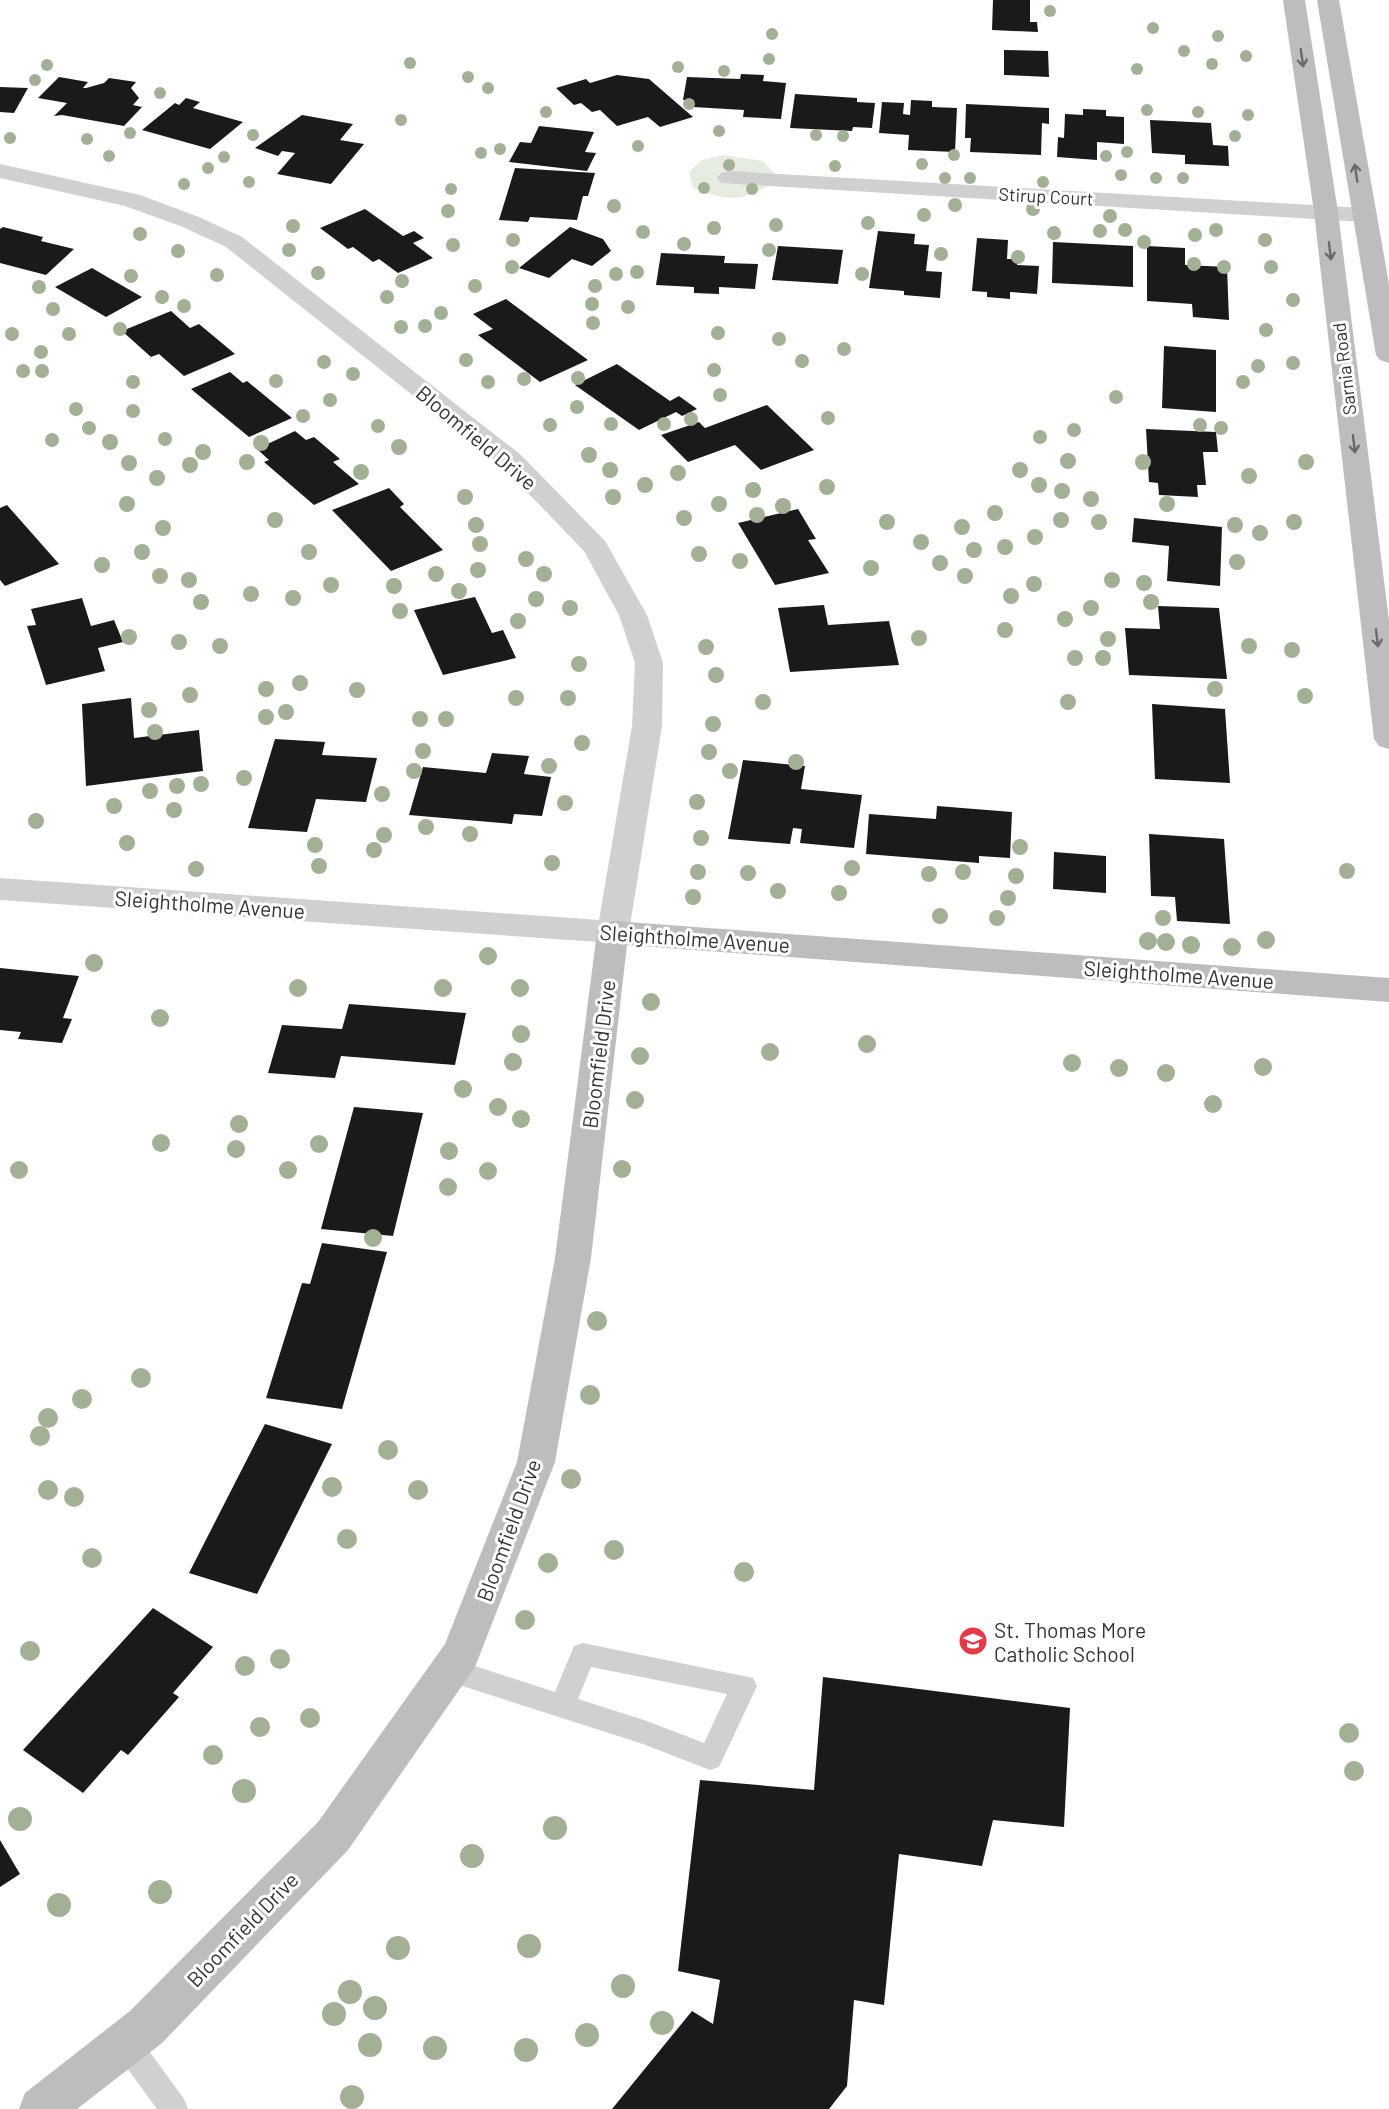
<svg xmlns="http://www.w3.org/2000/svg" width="1389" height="2109" viewBox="0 0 1389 2109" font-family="Barlow,sans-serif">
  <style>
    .green { fill: #e6ecdf }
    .building { fill: #1a1a1a }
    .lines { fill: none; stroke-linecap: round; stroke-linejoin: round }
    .lane { fill: #d0d0d0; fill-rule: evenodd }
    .street { fill: #d0d0d0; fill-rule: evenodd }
    .secondary { fill: #bdbdbd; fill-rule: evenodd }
    .tree { fill: #a2b095 }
    .oneway { stroke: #6a6a6a }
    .labels { text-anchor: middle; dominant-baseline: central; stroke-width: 6; stroke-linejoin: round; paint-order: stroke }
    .far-street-label { font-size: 18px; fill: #333; stroke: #fff }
    .street-label { font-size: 21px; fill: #333; stroke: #fff }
    .poi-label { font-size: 21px; fill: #333; stroke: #fff; text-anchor: start }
  </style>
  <rect width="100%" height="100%" fill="#fff"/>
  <path class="green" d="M724,155L763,161L774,173L770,185C739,202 727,201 693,188L689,172L702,160Z"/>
  <path class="building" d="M993,0H1030V22H1037L1038,32L992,30Z
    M1004,50L1048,51L1049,77L1004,75Z
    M741,74L764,75L763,81L786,83L781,119L743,117L744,110L693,107L694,100H683L687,77L740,79Z
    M617,75L649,79L693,117L660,127L648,117L617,126L600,110L592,112L581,103L574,105L556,88L586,79L590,83Z
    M59,77L88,82L83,88H86L104,83L109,78L136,82L131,88L139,98L133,105L142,107L124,126L62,115L54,116L67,103L38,98Z
    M0,87L28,88L14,113L0,112Z
    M795,94L857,98V102L875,103L872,128L853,127L852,131L790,128Z
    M186,98L200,102L193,108L243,122L210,149L142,130L175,103L179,105Z
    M911,100L932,101V107L957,108L955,152L908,150L909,135L879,133L882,102L904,103L903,114L910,115Z
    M966,104L1049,108V124L1042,123L1041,155L970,152L971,138H965Z
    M1083,109L1106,110V116L1124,117V144L1097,142V160L1057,157L1058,137L1064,138L1065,114L1083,115Z
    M302,115L353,124L340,140L364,144L331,184L277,174L295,153L282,151L278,156L255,148Z
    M1150,120L1211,123L1213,145L1228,146L1229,166L1185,164V155L1152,153Z
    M539,126L594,132L585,152L596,153L587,171L509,162L520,142L531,143Z
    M515,168L595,173L588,196H583L577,220L530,217L528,222L499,220Z
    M365,209L403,236L414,231L424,238L413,243L433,258L398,273L379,259L373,262L353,247L348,249L320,228Z
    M3,227L43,237L41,241L74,249L46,275L0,263V229Z
    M570,227L603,239L611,251L592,266L572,259L549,278L519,268Z
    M878,231L915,234L914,244L929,245L926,271L942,272L940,298L904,295V291L869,288Z
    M977,238L1008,240L1007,259H1017V265L1039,266L1037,294L1010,292V299L987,297V292L972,291Z
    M1053,242L1133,246V287L1052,283Z
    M778,246L843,250L838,284L772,280Z
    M1147,246L1185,248V265L1227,267L1229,320L1193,317L1192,304L1147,301Z
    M661,253L725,256L724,263L758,264L755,289L719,287V294L694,293V287L656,285Z
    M92,268L109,278L142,297L106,317L55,287Z
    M506,299L588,360L540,382L478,335L493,329L473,314Z
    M171,311L190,328L199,324L235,354L184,376L159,354L151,357L122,331Z
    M1164,346L1216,350V412L1162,408Z
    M617,364L670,401L679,396L697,409L682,416L676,412L639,430L575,385Z
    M230,372L243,383L247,381L292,418L249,437L191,389Z
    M767,405L814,450L761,470L735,445L688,462L661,435L699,422L705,428Z
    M1146,429L1216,432L1218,452H1203L1206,485H1197L1198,497L1159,495L1158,483L1149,482Z
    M295,431L306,440L314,437L340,459L333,462L359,484L314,505L264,462L269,460L257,449Z
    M389,488L404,504L400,507L443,550L391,571L332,510Z
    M7,505L59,564L5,586L0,580V508Z
    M798,509L816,539L808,540L829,573L775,585L738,523Z
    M1134,518L1222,527L1220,586L1167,581L1169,546L1132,542Z
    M475,597L492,633L503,630L516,658L443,675L414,610Z
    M82,598L91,626L114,620L123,642L98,648L105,671L46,685L27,626L36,625L31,609Z
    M824,605L828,625L889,621L899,665L790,672L778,608Z
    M1158,606L1219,608L1227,679L1129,675L1125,628L1160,629Z
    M131,698L134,738L199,730L203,771L86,786L82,704Z
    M1152,704L1225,709L1230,783L1155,779Z
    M275,739L325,742L322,755L377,758L366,802L316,799L307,832L248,828Z
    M492,753L529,756L524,774L551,777L542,816L514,814L512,824L409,815L423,767L486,773Z
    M743,760L805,766L801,789L862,795L854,848L800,843L802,829L793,828L790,844L728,839Z
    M937,806L1012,812L1010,858L979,856V863L866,854L869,814L936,819Z
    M1149,834L1224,839L1230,924L1177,921L1175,897L1151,896Z
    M1054,852L1106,856V893L1053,889Z
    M0,968L79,976L63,1018L72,1019L62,1043L18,1039L21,1032L0,1030Z
    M349,1004L466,1013L455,1065L341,1056L335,1078L268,1073L282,1025L342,1029Z
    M354,1107L423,1113L393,1236L321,1229Z
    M322,1243L387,1252L342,1409L266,1398L302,1283L310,1284Z
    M265,1424L332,1444L257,1594L189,1573Z
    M153,1608L213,1647L173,1693L179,1697L128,1755L121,1750L83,1793L23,1750Z
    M823,1677L1070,1708L1064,1827L993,1820L982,1866L899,1854L884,2005L854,2000L847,2086L829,2109H612L692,2011L713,2024L720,1980L678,1971L700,1780L814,1790Z
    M0,1840L20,1874L0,1887Z"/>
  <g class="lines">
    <path class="lane" d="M583,1643L753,1678L757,1686L719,1767L710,1770L643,1744L450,1682L441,1678L437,1670L441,1662L450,1658L555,1692L574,1646ZM591,1667L727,1694L704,1743L644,1720L578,1699Z
      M126,2029L136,2033L184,2099L188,2109H157L116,2053L112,2043L116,2033Z"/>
    <path class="street" d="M0,164L140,195L199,217L242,237L521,455L605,541L647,615L663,663L662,726L629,932L624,940L613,943L0,900V878L599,920L632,726L635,663L619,615L584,551L503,467L226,247L183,227L125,206L0,178Z
      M729,171L1363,208L1371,210L1375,215L1371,220L1363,222L721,183L717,178L721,173Z"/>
    <path class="secondary" d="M1283,0H1305L1338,212L1389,621V749L1379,746L1374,739L1314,212Z
      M1317,0H1339L1389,284V363L1380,360L1376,355Z
      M613,921L1389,978V1002L627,945L591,1258L555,1462L475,1667L348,1850L162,2043L77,2109H19L25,2093L130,2011L318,1822L445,1644L517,1462L555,1258L597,932L602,924Z"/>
  </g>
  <g class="tree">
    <circle cx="1050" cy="11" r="6"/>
    <circle cx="1153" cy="28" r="6"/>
    <circle cx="772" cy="34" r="6"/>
    <circle cx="1218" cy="36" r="6"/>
    <circle cx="1184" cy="51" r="6"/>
    <circle cx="1246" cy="56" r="6"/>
    <circle cx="769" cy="59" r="6"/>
    <circle cx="410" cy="63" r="6"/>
    <circle cx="1212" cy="64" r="6"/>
    <circle cx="47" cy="65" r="6"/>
    <circle cx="678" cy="67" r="6"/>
    <circle cx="1137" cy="69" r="6"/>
    <circle cx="724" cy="71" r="6"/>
    <circle cx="468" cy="77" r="6"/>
    <circle cx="35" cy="80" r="6"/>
    <circle cx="488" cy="88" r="6"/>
    <circle cx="160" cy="93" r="6"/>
    <circle cx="689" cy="104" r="6"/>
    <circle cx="1147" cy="110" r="6"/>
    <circle cx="546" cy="112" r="6"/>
    <circle cx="1198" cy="112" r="6"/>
    <circle cx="1248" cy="115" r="6"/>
    <circle cx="401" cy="120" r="6"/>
    <circle cx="719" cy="131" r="6"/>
    <circle cx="130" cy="133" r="6"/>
    <circle cx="253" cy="135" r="6"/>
    <circle cx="816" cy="135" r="6"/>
    <circle cx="843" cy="136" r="6"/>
    <circle cx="1235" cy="136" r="6"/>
    <circle cx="10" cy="138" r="6"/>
    <circle cx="87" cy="139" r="6"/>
    <circle cx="638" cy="146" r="6"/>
    <circle cx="500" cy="149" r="6"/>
    <circle cx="1127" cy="152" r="6"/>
    <circle cx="481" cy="153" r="6"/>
    <circle cx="954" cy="155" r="6"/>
    <circle cx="109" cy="156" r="6"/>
    <circle cx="1106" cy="156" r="6"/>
    <circle cx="224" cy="157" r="6"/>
    <circle cx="922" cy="164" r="6"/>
    <circle cx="729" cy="165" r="6"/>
    <circle cx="835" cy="166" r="6"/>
    <circle cx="208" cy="168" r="6"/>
    <circle cx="1121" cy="175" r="6"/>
    <circle cx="945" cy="178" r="6"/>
    <circle cx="970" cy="178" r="6"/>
    <circle cx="1156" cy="178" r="6"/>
    <circle cx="1183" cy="178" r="6"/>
    <circle cx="249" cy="182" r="6"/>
    <circle cx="1043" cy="182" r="6"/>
    <circle cx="184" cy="184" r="6"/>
    <circle cx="704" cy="188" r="6"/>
    <circle cx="451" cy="189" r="6"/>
    <circle cx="752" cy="189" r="6"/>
    <circle cx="955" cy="205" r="7"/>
    <circle cx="614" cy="206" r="7"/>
    <circle cx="1033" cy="209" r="7"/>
    <circle cx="448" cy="211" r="7"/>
    <circle cx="924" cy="215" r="7"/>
    <circle cx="1110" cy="216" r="7"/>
    <circle cx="868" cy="223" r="7"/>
    <circle cx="776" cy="225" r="7"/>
    <circle cx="293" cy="226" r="7"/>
    <circle cx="714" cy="228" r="7"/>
    <circle cx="1125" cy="230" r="7"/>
    <circle cx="1216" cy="230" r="7"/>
    <circle cx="1100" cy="231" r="7"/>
    <circle cx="643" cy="232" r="7"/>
    <circle cx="1054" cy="233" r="7"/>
    <circle cx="140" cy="234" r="7"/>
    <circle cx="1195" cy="235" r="7"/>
    <circle cx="513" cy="240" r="7"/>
    <circle cx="1265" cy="240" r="7"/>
    <circle cx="1144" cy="242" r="7"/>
    <circle cx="684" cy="244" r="7"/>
    <circle cx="453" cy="245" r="7"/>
    <circle cx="289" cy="250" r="7"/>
    <circle cx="769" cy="250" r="7"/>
    <circle cx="178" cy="251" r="7"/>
    <circle cx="941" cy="254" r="7"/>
    <circle cx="1018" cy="257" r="7"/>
    <circle cx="1194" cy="264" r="7"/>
    <circle cx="512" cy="267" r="7"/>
    <circle cx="1224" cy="267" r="7"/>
    <circle cx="1271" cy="267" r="7"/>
    <circle cx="637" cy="272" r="7"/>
    <circle cx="318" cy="273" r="7"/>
    <circle cx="616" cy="274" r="7"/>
    <circle cx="862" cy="274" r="7"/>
    <circle cx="217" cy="275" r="7"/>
    <circle cx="131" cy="276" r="7"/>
    <circle cx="402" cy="281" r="7"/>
    <circle cx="475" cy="286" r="7"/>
    <circle cx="595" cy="286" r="7"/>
    <circle cx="39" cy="287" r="7"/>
    <circle cx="162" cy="297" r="7"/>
    <circle cx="387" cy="297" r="7"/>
    <circle cx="1293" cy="300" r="7"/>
    <circle cx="592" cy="304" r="7"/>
    <circle cx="184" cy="306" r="7"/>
    <circle cx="628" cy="307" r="7"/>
    <circle cx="53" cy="309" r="7"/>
    <circle cx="441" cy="313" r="7"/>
    <circle cx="593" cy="323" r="7"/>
    <circle cx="425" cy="326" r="7"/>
    <circle cx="401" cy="327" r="7"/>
    <circle cx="120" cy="329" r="7"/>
    <circle cx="1266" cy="330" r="7"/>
    <circle cx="718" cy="333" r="7"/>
    <circle cx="12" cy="334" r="7"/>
    <circle cx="69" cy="334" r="7"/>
    <circle cx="779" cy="339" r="7"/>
    <circle cx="844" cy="349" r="7"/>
    <circle cx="41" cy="352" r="7"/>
    <circle cx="466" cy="360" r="7"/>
    <circle cx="802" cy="361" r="7"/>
    <circle cx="324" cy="362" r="7"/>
    <circle cx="1293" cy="363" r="7"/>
    <circle cx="1258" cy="366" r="7"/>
    <circle cx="714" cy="370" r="7"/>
    <circle cx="23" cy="371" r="7"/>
    <circle cx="42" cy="371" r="7"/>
    <circle cx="353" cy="374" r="7"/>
    <circle cx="578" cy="378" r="7"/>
    <circle cx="524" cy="379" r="7"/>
    <circle cx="276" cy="381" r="7"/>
    <circle cx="133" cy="382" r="7"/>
    <circle cx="488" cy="382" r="7"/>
    <circle cx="1243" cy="382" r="7"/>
    <circle cx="720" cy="395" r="7"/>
    <circle cx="1116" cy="397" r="7"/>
    <circle cx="330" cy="400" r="7"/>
    <circle cx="577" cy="407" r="7"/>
    <circle cx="76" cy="409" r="7"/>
    <circle cx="133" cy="411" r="7"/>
    <circle cx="303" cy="416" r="7"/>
    <circle cx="828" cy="418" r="7"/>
    <circle cx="691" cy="419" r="7"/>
    <circle cx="611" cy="424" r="7"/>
    <circle cx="664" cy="424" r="7"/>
    <circle cx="550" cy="425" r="7"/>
    <circle cx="1200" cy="425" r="7"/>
    <circle cx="378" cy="426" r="7"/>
    <circle cx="89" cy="428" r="7"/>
    <circle cx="1221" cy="428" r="7"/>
    <circle cx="1074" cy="430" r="7"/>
    <circle cx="1040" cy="437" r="7"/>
    <circle cx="165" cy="439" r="7"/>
    <circle cx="52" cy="440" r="7"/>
    <circle cx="110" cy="442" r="8"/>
    <circle cx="261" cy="443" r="8"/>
    <circle cx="399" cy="447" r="8"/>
    <circle cx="203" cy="452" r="8"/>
    <circle cx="589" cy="455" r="8"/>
    <circle cx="1068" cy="461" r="8"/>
    <circle cx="247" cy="462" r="8"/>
    <circle cx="1143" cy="462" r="8"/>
    <circle cx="1306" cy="462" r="8"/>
    <circle cx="129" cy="463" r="8"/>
    <circle cx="190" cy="465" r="8"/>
    <circle cx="610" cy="470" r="8"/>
    <circle cx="1020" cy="470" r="8"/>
    <circle cx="361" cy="472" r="8"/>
    <circle cx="678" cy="473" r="8"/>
    <circle cx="1249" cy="476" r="8"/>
    <circle cx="157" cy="478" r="8"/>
    <circle cx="645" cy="485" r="8"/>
    <circle cx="1039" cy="485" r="8"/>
    <circle cx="827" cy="487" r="8"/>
    <circle cx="753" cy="490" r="8"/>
    <circle cx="1062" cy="491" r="8"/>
    <circle cx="465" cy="497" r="8"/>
    <circle cx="613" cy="497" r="8"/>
    <circle cx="1091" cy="499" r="8"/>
    <circle cx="127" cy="504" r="8"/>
    <circle cx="719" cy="504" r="8"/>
    <circle cx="1167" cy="504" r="8"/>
    <circle cx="783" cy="506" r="8"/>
    <circle cx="995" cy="513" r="8"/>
    <circle cx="757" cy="515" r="8"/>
    <circle cx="684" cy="518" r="8"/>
    <circle cx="275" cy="520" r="8"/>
    <circle cx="1061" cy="520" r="8"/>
    <circle cx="887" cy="522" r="8"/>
    <circle cx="1099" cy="522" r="8"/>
    <circle cx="1294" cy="522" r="8"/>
    <circle cx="476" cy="525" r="8"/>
    <circle cx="1235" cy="525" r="8"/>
    <circle cx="962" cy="527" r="8"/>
    <circle cx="163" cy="528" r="8"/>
    <circle cx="1260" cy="533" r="8"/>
    <circle cx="1035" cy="537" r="8"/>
    <circle cx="921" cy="542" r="8"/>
    <circle cx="480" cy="544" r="8"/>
    <circle cx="1005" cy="547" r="8"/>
    <circle cx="974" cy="550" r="8"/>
    <circle cx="142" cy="552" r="8"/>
    <circle cx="309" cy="552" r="8"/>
    <circle cx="699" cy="554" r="8"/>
    <circle cx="526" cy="559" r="8"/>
    <circle cx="740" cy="561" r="8"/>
    <circle cx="1237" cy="562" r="8"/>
    <circle cx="940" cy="563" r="8"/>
    <circle cx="102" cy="565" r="8"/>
    <circle cx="871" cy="568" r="8"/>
    <circle cx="478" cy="570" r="8"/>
    <circle cx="436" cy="574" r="8"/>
    <circle cx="544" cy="574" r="8"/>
    <circle cx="160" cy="576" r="8"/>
    <circle cx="965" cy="576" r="8"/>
    <circle cx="189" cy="580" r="8"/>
    <circle cx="1112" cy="580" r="8"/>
    <circle cx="1144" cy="583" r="8"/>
    <circle cx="1034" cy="584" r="8"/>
    <circle cx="331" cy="585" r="8"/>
    <circle cx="394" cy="586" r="8"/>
    <circle cx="459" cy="591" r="8"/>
    <circle cx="251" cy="594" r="8"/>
    <circle cx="1011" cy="596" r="8"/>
    <circle cx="293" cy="598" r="8"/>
    <circle cx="536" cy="599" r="8"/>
    <circle cx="201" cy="602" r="8"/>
    <circle cx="1151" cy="602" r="8"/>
    <circle cx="570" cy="608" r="8"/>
    <circle cx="1091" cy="608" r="8"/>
    <circle cx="400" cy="611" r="8"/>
    <circle cx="1065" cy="619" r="8"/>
    <circle cx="518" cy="621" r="8"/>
    <circle cx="1005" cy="630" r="8"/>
    <circle cx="129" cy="637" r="8"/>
    <circle cx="919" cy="638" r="8"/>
    <circle cx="1108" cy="639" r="8"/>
    <circle cx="179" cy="642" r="8"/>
    <circle cx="220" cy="646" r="8"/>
    <circle cx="1249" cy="646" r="8"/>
    <circle cx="706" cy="647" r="8"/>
    <circle cx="1292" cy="650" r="8"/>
    <circle cx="1075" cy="658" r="8"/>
    <circle cx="1103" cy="658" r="8"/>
    <circle cx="579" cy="664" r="8"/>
    <circle cx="716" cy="675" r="8"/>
    <circle cx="300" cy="683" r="8"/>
    <circle cx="266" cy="689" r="8"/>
    <circle cx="1215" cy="689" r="8"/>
    <circle cx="357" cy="690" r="8"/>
    <circle cx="190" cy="695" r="8"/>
    <circle cx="1305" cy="696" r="8"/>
    <circle cx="516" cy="698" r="8"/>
    <circle cx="568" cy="698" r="8"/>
    <circle cx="763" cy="702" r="8"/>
    <circle cx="1068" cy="702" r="8"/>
    <circle cx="149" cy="710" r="8"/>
    <circle cx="286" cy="712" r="8"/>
    <circle cx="266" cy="717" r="8"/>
    <circle cx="420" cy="719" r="8"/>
    <circle cx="446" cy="719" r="8"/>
    <circle cx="713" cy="724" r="8"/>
    <circle cx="155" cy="732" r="8"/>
    <circle cx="582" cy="743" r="8"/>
    <circle cx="423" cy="751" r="8"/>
    <circle cx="709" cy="752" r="8"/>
    <circle cx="796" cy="762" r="8"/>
    <circle cx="549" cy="766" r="8"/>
    <circle cx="414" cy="771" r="8"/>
    <circle cx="730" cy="771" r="8"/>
    <circle cx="244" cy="778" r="8"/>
    <circle cx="201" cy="784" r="8"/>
    <circle cx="177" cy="786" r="8"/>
    <circle cx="150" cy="791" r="8"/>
    <circle cx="382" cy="794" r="8"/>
    <circle cx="697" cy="802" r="8"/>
    <circle cx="565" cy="803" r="8"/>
    <circle cx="114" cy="806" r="8"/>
    <circle cx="174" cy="810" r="8"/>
    <circle cx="36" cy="821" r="8"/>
    <circle cx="426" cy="827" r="8"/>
    <circle cx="470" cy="834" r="8"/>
    <circle cx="384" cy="835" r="8"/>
    <circle cx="701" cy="838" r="8"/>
    <circle cx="127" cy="843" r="8"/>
    <circle cx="315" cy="845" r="8"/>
    <circle cx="1020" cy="847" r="8"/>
    <circle cx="374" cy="850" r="8"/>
    <circle cx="552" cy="863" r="8"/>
    <circle cx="319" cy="866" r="8"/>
    <circle cx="852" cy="868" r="8"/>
    <circle cx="196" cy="869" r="8"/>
    <circle cx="1347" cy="871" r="8"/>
    <circle cx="698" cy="872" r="8"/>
    <circle cx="963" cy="872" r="8"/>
    <circle cx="748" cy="873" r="8"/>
    <circle cx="929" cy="874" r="8"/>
    <circle cx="1016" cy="876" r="8"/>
    <circle cx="778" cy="891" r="8"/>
    <circle cx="839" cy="893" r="8"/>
    <circle cx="693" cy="897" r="8"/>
    <circle cx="1008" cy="898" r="8"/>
    <circle cx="940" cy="916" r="8"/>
    <circle cx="997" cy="918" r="8"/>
    <circle cx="1163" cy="918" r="8"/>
    <circle cx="1266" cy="940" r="9"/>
    <circle cx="1148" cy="941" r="9"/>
    <circle cx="1166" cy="942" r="9"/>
    <circle cx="1191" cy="945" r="9"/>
    <circle cx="1232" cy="947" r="9"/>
    <circle cx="488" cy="956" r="9"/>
    <circle cx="94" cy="963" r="9"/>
    <circle cx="298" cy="988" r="9"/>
    <circle cx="443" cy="988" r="9"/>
    <circle cx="520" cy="988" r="9"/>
    <circle cx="651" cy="1002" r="9"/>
    <circle cx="160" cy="1018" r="9"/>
    <circle cx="521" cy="1034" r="9"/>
    <circle cx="867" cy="1044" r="9"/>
    <circle cx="770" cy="1052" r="9"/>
    <circle cx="640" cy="1056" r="9"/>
    <circle cx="513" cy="1062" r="9"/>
    <circle cx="1072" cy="1063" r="9"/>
    <circle cx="1263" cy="1067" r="9"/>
    <circle cx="1119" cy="1068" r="9"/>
    <circle cx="1166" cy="1073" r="9"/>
    <circle cx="463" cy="1089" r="9"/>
    <circle cx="635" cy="1100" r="9"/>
    <circle cx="1213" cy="1104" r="9"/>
    <circle cx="498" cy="1107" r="9"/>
    <circle cx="521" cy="1119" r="9"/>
    <circle cx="239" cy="1124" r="9"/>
    <circle cx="161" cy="1143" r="9"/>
    <circle cx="319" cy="1144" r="9"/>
    <circle cx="236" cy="1149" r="9"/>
    <circle cx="449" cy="1151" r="9"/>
    <circle cx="622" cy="1169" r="9"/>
    <circle cx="19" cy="1170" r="9"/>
    <circle cx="288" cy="1170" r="9"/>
    <circle cx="488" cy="1171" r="9"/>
    <circle cx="448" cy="1187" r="9"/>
    <circle cx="373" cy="1238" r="9"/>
    <circle cx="597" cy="1321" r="10"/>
    <circle cx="141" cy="1378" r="10"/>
    <circle cx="590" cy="1395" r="10"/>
    <circle cx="82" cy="1399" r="10"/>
    <circle cx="48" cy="1418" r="10"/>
    <circle cx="40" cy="1436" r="10"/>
    <circle cx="388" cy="1450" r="10"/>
    <circle cx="571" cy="1479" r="10"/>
    <circle cx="332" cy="1487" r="10"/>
    <circle cx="48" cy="1490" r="10"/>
    <circle cx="418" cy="1490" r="10"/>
    <circle cx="74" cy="1497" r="10"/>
    <circle cx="347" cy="1539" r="10"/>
    <circle cx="614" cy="1550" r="10"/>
    <circle cx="92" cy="1558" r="10"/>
    <circle cx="548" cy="1563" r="10"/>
    <circle cx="744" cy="1572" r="10"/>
    <circle cx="525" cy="1620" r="10"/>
    <circle cx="30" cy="1651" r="10"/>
    <circle cx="280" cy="1659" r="10"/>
    <circle cx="245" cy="1666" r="10"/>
    <circle cx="310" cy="1718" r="10"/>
    <circle cx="260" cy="1727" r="10"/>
    <circle cx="1349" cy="1733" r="10"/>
    <circle cx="213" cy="1755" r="10"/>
    <circle cx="1354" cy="1771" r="10"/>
    <circle cx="244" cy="1791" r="12"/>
    <circle cx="20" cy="1819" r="12"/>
    <circle cx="555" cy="1828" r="12"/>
    <circle cx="472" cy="1856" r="12"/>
    <circle cx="160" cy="1892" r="12"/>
    <circle cx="59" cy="1905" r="12"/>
    <circle cx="529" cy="1946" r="12"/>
    <circle cx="398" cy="1948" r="12"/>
    <circle cx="623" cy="1986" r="12"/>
    <circle cx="350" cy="1992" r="12"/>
    <circle cx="375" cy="2008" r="12"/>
    <circle cx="334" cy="2014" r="12"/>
    <circle cx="662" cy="2023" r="12"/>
    <circle cx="587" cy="2035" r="12"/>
    <circle cx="370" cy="2045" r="12"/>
    <circle cx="435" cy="2048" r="12"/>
    <circle cx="526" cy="2050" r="12"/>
    <circle cx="352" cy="2097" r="12"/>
  </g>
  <defs><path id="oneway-shaft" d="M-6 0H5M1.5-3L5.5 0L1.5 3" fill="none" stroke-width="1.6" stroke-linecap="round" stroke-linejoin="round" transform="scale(1.5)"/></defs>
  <g class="oneway">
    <use href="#oneway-shaft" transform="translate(1302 58) rotate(82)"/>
    <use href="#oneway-shaft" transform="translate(1356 173) rotate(-99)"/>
    <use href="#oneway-shaft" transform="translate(1330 251) rotate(83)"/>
    <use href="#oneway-shaft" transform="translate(1354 444) rotate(83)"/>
    <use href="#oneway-shaft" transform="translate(1377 638) rotate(83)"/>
  </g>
  <defs>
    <g id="school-disc" transform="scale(1.5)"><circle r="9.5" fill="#e63946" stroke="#fff"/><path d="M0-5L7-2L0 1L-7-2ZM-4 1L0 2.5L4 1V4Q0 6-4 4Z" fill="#fff"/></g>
  </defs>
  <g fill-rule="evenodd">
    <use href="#school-disc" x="973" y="1641"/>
  </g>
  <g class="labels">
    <g class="far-street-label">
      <text transform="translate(1046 196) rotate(3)">Stirup Court</text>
      <text transform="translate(1344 369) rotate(-97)">Sarnia Road</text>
    </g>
    <g class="street-label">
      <text transform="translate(477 437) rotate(40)">Bloomfield Drive</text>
      <text transform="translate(210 904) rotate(4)">Sleightholme Avenue</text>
      <text transform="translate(695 938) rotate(4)">Sleightholme Avenue</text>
      <text transform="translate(1179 974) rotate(4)">Sleightholme Avenue</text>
      <text transform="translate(598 1054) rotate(-83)">Bloomfield Drive</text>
      <text transform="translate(508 1530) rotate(-70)">Bloomfield Drive</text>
      <text transform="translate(242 1929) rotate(-46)">Bloomfield Drive</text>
    </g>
    <g class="poi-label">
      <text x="994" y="1629">St. Thomas More<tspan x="994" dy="24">Catholic School</tspan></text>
    </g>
  </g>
</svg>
